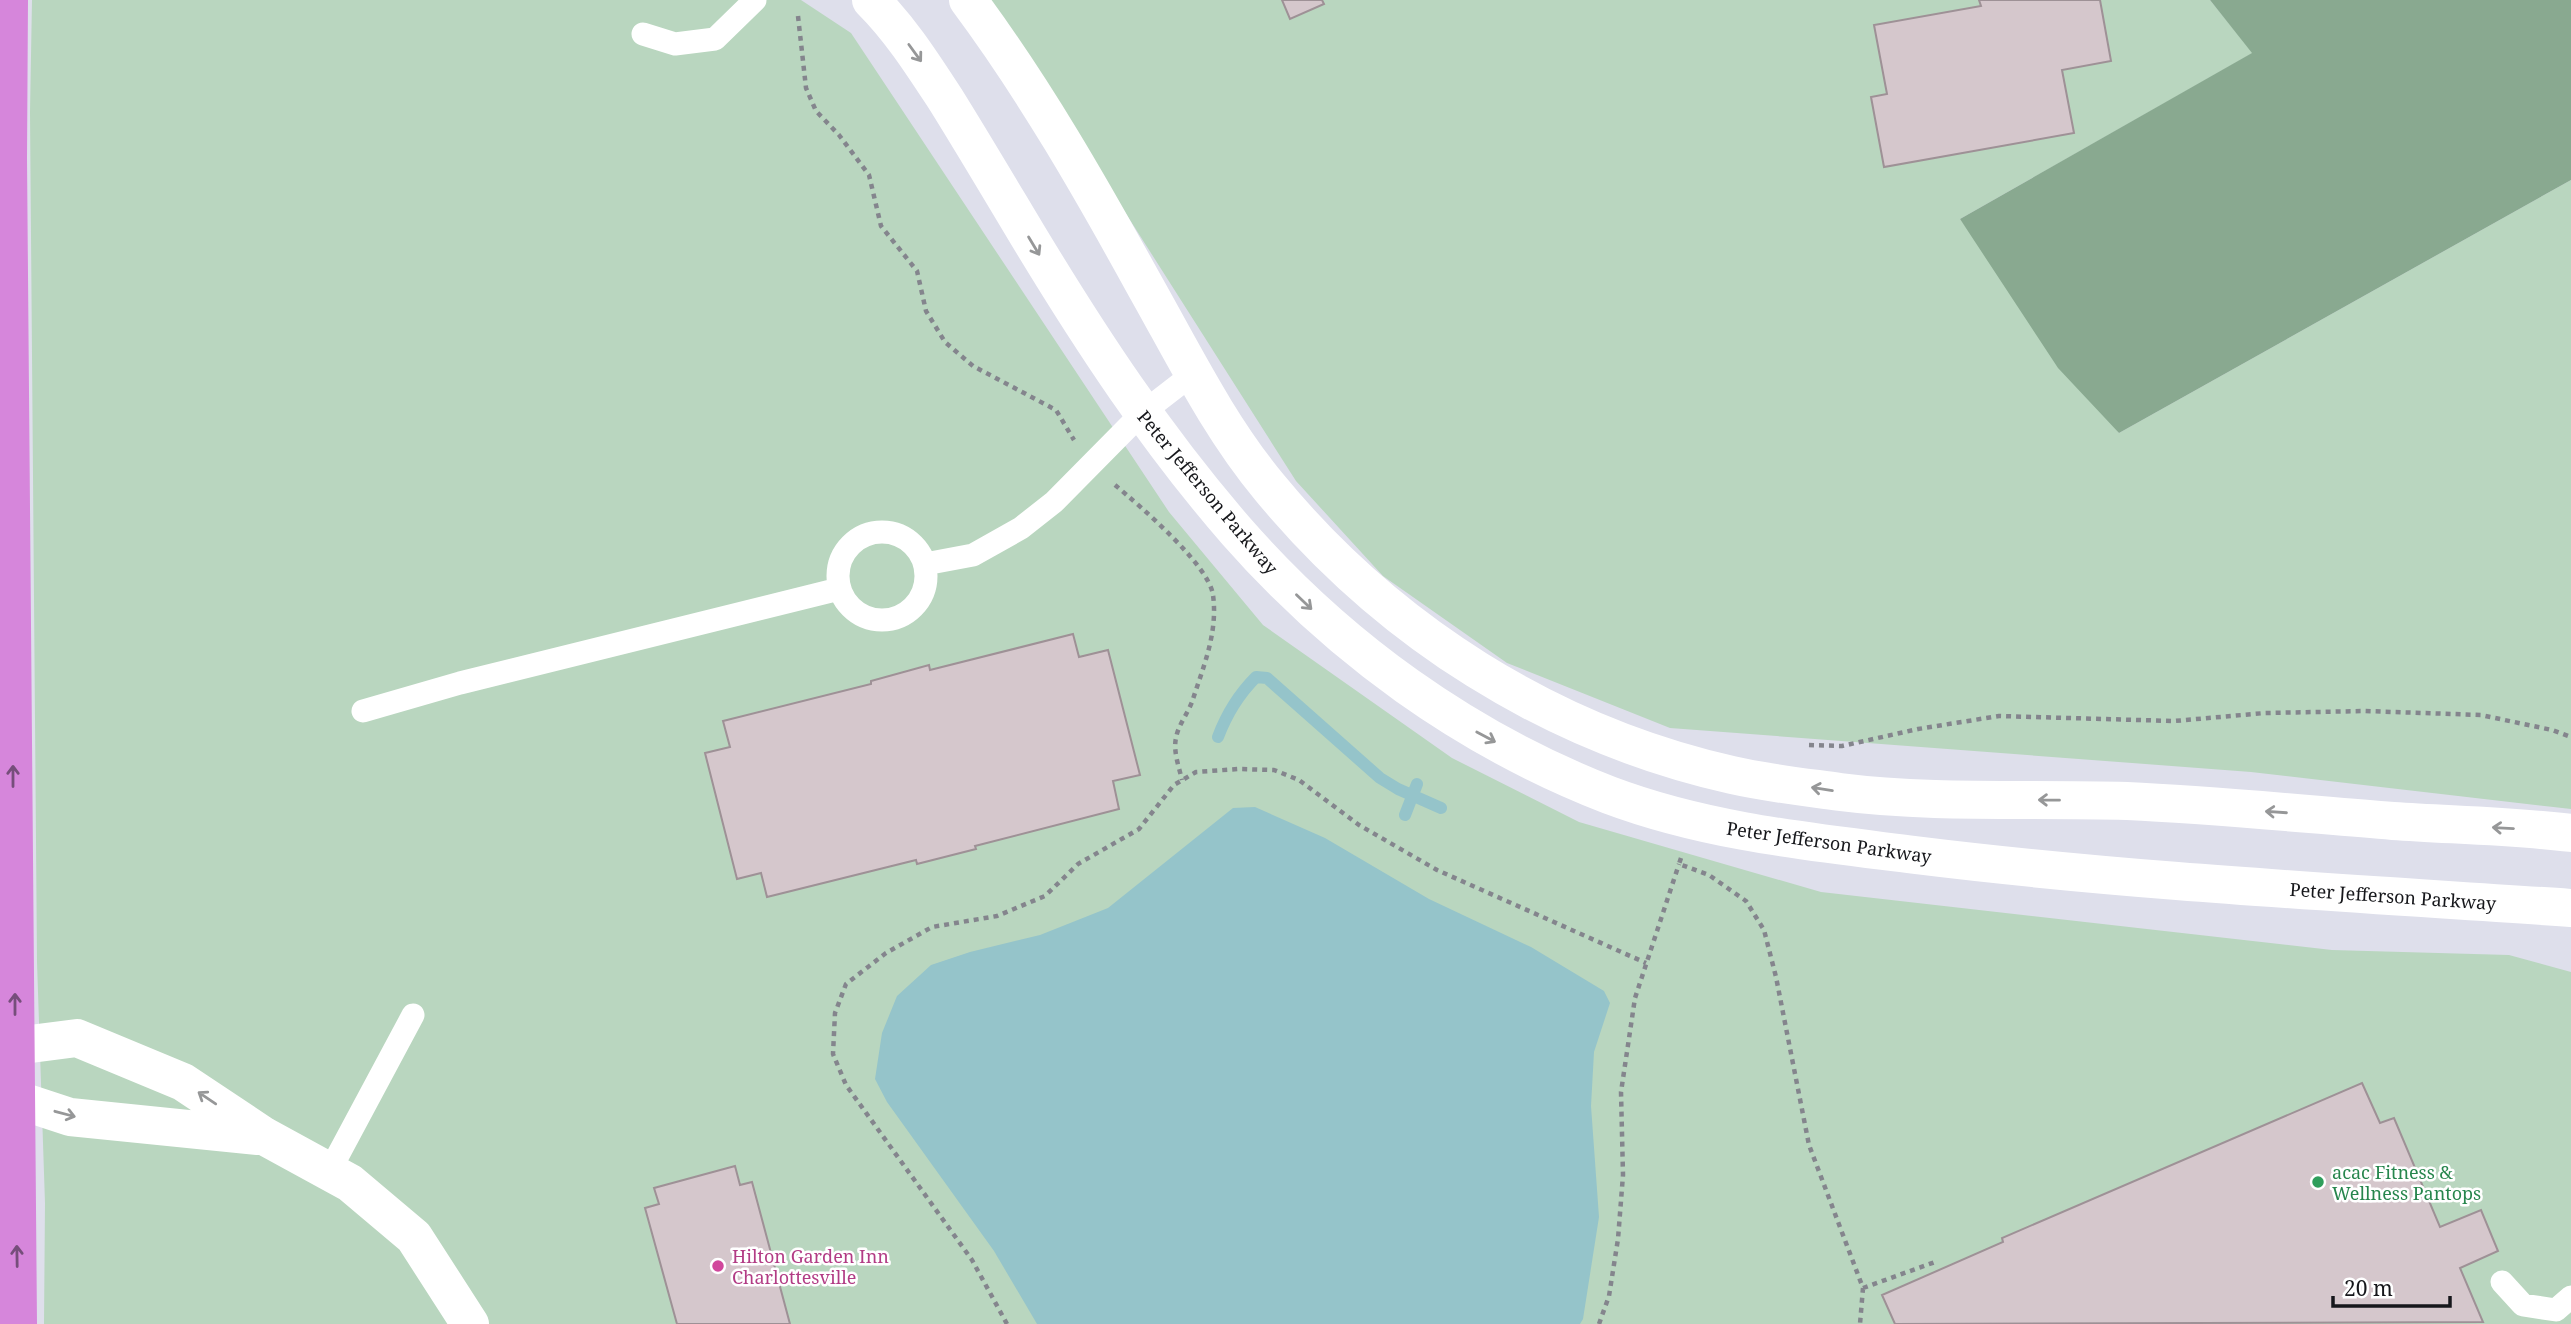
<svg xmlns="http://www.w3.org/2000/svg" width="2571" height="1324" viewBox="0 0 2571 1324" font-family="'Noto Serif',serif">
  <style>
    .green { fill: #b9d6bf }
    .forest { fill: #89a990 }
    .water { fill: #95c4ca }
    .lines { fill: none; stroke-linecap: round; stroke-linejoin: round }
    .stream { stroke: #95c4ca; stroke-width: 12 }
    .building { fill: #d5c7cc; stroke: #9e9196; stroke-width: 2 }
    .path { stroke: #84858d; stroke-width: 4.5; stroke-dasharray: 5 5; stroke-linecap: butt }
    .lane { stroke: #fff; stroke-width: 23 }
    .street { stroke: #fff; stroke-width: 38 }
    .secondary { stroke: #fff; stroke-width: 38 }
    .highway { stroke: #d686db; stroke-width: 38 }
    .oneway { stroke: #969798 }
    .oneway2 { stroke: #764e7b }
    .leisure-dot { fill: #2e9e5b; stroke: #fff; stroke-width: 2.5 }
    .hotel-dot { fill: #d1479c; stroke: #fff; stroke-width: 2.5 }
    .labels { text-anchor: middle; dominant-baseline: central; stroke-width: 5; stroke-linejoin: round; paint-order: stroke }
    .street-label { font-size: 18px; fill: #16171b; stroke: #fff }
    .leisure-label { font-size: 18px; fill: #27864d; stroke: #fff; text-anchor: start }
    .hotel-label { font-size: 18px; fill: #b23c85; stroke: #fff; text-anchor: start }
  </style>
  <rect width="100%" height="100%" fill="#dedfeb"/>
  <path class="green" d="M32,0H801L851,33L1169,512L1263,625L1452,758L1579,822L1821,892L2332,950L2509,955L2571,972V1324H44L45,1203L37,962L30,112Z
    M990,0H2210L2253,53L1960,219L2119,433L2571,180V809L2251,772L1670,728L1507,663L1383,576L1296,481Z"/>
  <path class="forest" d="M2210,0H2571V180L2119,433L2058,368L1960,219L2252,53Z"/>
  <path class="water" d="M1255,807L1325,838L1429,899L1531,947L1604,991L1610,1003L1594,1052L1591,1106L1599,1217L1583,1319L1580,1324H1037L994,1251L887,1102L875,1079L882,1033L897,996L931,965L970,952L1040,935L1108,908L1233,808Z"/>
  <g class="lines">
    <path class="stream" d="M1218,737C1227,713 1238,695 1256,677L1267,678L1380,778L1398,789L1441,808
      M1405,815L1417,784"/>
  </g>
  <path class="building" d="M1282,0H1322L1324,4L1290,19Z
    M1979,0H2100L2111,61L2062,70L2074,133L1884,167L1871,97L1887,94L1874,25L1981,6Z
    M1073,634L1079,657L1108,650L1140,775L1113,781L1119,809L975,846L976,849L917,864L916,860L767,897L761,873L737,879L705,753L730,747L723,721L871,684V681L929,665L930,670Z
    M2362,1083L2380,1123L2394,1118L2440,1227L2481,1210L2498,1251L2460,1268L2483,1322L1895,1324L1882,1295L2003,1242L2002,1238Z
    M735,1166L740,1185L752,1182L790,1324H677L645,1208L659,1204L654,1188Z"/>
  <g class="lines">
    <path class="path" d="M798,16L806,88L816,111L839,135L869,175L881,226L917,271L926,311L945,342L973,366L1056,410L1074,440
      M1115,485C1140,506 1209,565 1213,595C1218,632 1204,665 1193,699C1189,712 1178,725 1176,738C1173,751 1179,767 1182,780
      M1809,745L1842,746L1918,729L1999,716L2174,721L2265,713L2365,711L2481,715L2552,730L2571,737
      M1681,858L1679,864L1709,875L1746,901L1764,930L1776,977L1809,1145L1863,1288L1860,1324
      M1863,1288L1935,1262
      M1007,1324L972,1260L846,1085L833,1054L835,1013L846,984L886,953L932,927L997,916L1045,896L1078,864L1139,829L1174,785L1196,772L1238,769L1274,770L1299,780L1359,825L1437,870L1646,963
      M1599,1324L1609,1296L1618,1239L1623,1175L1621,1092L1635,998L1679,864"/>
    <path class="lane" d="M643,34L675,44L715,39L755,0
      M838 576a44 44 0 1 1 88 0a44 44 0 1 1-88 0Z
      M925,564L973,555L1021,528L1054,502L1141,414L1194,373
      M363,711L460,683L839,589
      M329,1172L413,1015
      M2502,1282L2523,1305L2556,1310L2571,1297"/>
    <path class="street" d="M0,1048L77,1038L183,1082L264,1136L350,1183L414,1237L470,1324
      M0,1094L70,1117L258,1136"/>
    <path class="secondary" d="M871,0C901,30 923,65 946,100C974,145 1000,189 1027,234C1091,340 1156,439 1237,532C1339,648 1465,739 1609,795C1707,832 1812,842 1915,855C2133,882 2352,893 2571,908
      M968,0C1035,90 1091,188 1145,286C1184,355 1219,427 1270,488C1388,631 1550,734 1732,775C1767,783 1804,787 1840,792C1934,804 2031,798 2127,801C2215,805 2305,814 2393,821C2452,825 2512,826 2571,833"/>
    <path class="highway" d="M9,0L8,158L18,1324"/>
  </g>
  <defs><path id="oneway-shaft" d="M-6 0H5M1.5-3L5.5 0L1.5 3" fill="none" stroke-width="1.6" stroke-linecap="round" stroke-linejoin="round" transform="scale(1.75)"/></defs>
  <g class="oneway">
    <use href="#oneway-shaft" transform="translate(915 53) rotate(54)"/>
    <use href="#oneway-shaft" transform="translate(1034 246) rotate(59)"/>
    <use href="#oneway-shaft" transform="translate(1304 602) rotate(44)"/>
    <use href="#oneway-shaft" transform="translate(1486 737) rotate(28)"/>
    <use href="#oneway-shaft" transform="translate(1822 789) rotate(-171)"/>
    <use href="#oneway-shaft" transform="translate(2049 800) rotate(-179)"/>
    <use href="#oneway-shaft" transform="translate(2276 812) rotate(-176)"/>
    <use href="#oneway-shaft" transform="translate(2503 828) rotate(-177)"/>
    <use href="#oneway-shaft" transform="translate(207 1098) rotate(-146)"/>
    <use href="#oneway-shaft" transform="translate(65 1114) rotate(15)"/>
  </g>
  <g class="oneway2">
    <use href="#oneway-shaft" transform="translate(13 776) rotate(-90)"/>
    <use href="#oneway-shaft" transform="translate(15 1004) rotate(-90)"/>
    <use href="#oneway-shaft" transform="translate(17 1256) rotate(-91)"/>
  </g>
  <circle class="leisure-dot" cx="2318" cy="1182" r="7"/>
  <circle class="hotel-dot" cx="718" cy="1266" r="7"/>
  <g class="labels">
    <g class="street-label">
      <text transform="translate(1208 492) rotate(50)">Peter Jefferson Parkway</text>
      <text transform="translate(1829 842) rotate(8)">Peter Jefferson Parkway</text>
      <text transform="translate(2393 896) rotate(4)">Peter Jefferson Parkway</text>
    </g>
    <g class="leisure-label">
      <text x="2332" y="1172">acac Fitness &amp;<tspan x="2332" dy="21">Wellness Pantops</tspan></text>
    </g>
    <g class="hotel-label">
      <text x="732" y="1256">Hilton Garden Inn<tspan x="732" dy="21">Charlottesville</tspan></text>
    </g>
  </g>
  <path d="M2333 1296v10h117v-10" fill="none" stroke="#16171b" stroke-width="3.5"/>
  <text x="2344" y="1296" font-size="21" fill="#16171b" stroke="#ffffff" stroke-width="5" paint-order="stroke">20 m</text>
</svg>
